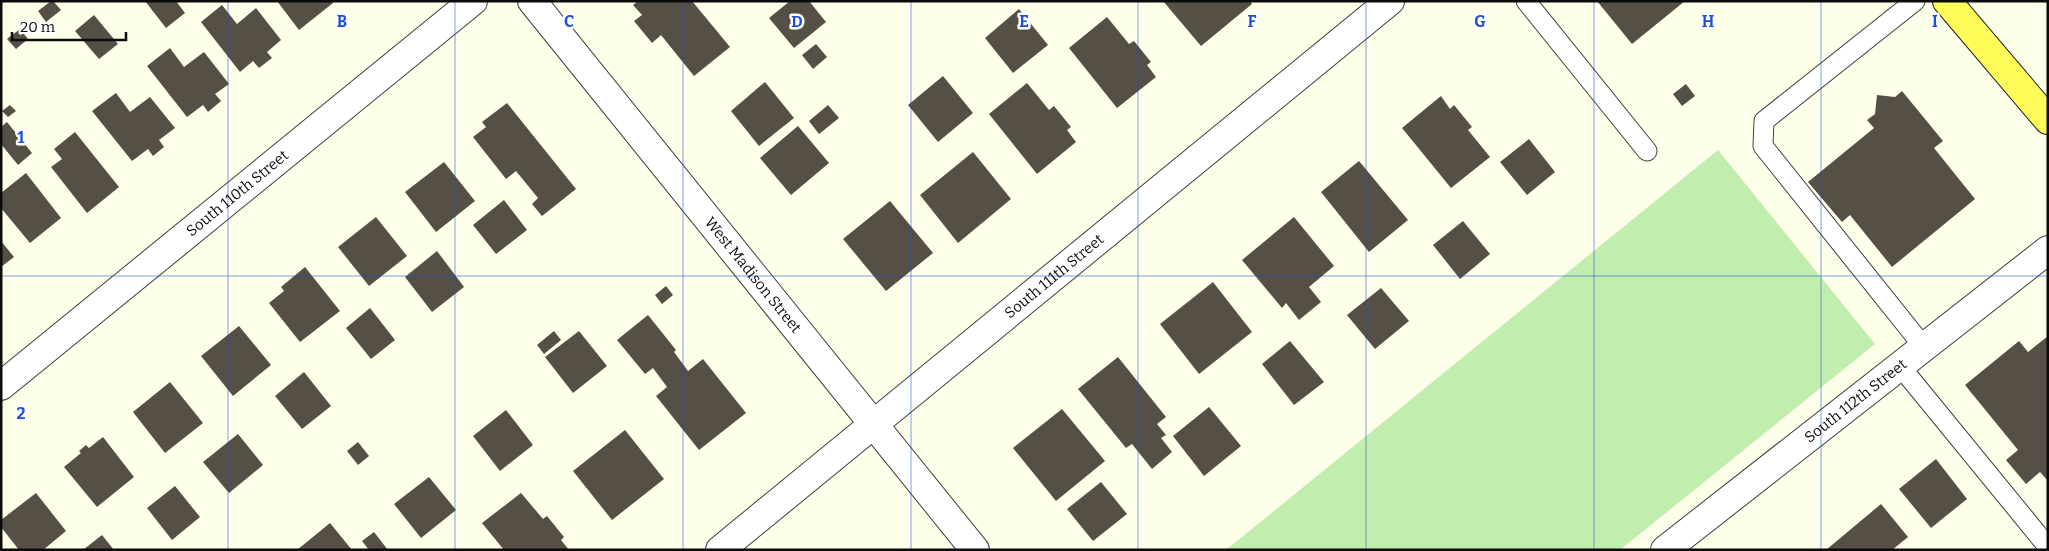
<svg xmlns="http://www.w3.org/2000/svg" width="2049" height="551" viewBox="0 0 2049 551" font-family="Bitter,serif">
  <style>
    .green { fill: #c1edaf }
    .building { fill: #554f46 }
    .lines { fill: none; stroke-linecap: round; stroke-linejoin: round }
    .service-casing { stroke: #3e3e3e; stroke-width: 21 }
    .minor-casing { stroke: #3e3e3e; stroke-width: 30 }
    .primary-casing { stroke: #1c1c1c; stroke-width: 30 }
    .service { stroke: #fff; stroke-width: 19 }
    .minor { stroke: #fff; stroke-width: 28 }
    .primary { stroke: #fffb59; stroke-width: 28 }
    .grid { fill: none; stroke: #1d4ed8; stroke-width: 1; stroke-opacity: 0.55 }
    .labels { text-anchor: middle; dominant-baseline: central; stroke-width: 5; stroke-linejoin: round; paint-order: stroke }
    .street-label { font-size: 15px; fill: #0b0b0b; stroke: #fff }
    .grid-label { font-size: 16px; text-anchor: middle; font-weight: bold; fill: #1d4ed8; stroke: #fff; stroke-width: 5; stroke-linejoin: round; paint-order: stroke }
  </style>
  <rect width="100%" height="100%" fill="#feffe9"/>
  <path class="green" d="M1718,150L1875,344L1620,550H1226Z"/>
  <path class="building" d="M51,1H53L61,10L46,22L38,11Z
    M145,1H176L185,13L166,28Z
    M277,1H332L333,3L299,30Z
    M638,1H692L730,47L694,76L661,35L652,43L634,21L642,15L633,5Z
    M790,1H809L826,22L794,48L769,18Z
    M1163,1H1250L1252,4L1201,46Z
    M1597,1H1685L1632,44Z
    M222,5L237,24L256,8L281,40L267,52L272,58L259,68L253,61L240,72L201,22Z
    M1019,9L1048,45L1013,73L985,38Z
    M94,15L118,44L99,59L75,31Z
    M1107,17L1129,44L1134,41L1151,62L1147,65L1156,77L1117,108L1069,48Z
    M20,29L28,39L16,49L7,39Z
    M816,44L827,57L813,69L802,55Z
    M170,48L184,67L204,52L229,84L215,94L221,101L208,112L203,105L187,117L147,66Z
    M943,76L973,113L938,142L908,105Z
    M765,82L794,118L759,146L731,111Z
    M1027,83L1049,110L1054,106L1071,127L1067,130L1076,142L1037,174L989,114Z
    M1686,84L1695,96L1682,106L1673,94Z
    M1902,91L1943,141L1934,148L1975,199L1892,267L1850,215L1842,222L1808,182L1874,128L1867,120L1875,114L1877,95L1895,97Z
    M116,93L130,112L150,97L175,128L159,140L164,147L153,156L148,149L132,161L92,111Z
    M1441,96L1450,109L1454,105L1472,127L1468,130L1490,157L1451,188L1402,128Z
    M507,103L576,189L542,216L532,204L538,198L516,171L506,179L473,137L486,127L482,122Z
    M10,105L16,111L8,117L2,111Z
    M828,105L839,118L819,134L809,121Z
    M7,122L32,153L18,165L1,144V127Z
    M798,126L829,163L791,195L760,158Z
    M75,132L119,187L87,213L51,167L62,159L54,149Z
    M1529,139L1555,172L1527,195L1500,162Z
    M973,152L1011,199L958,243L920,195Z
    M1359,161L1408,220L1369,252L1321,192Z
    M444,162L475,201L436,232L405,192Z
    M26,173L61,218L30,243L1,208V193Z
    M504,200L527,230L496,254L473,225Z
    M890,201L933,253L886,291L843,239Z
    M376,217L407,256L369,286L338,247Z
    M1294,217L1334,266L1309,287L1321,302L1299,320L1286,303L1282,308L1242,260Z
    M1463,221L1490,254L1460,279L1433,245Z
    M1,241L14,257L1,267Z
    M437,251L464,287L432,312L405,277Z
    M305,267L340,311L300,342L269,303L284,291L281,287Z
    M1213,282L1252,332L1199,374L1160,324Z
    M666,286L673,295L662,304L655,295Z
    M1381,288L1409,321L1375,349L1347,315Z
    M370,308L395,340L371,359L346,328Z
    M648,315L676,350L674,352L688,371L703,359L746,413L699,450L656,396L667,387L653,368L645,374L617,340Z
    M239,326L271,365L233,396L201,356Z
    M554,331L561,340L544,354L537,345Z
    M579,331L607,366L573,393L545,357Z
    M2048,336V481L2040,472L2026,484L2006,460L2018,450L1965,385L2019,341L2028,352Z
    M1290,341L1324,382L1294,405L1262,364Z
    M1118,357L1166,417L1157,424L1166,435L1161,438L1172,452L1152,469L1132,444L1126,448L1078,389Z
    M304,372L331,406L302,429L275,396Z
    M170,382L203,423L165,453L133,412Z
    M1209,407L1241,446L1204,476L1173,436Z
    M1062,409L1105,461L1056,501L1013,448Z
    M506,410L533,445L500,471L473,436Z
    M625,430L664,479L612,520L573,471Z
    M238,434L263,465L229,493L203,462Z
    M103,437L134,477L97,507L64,467L81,453L79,451L86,445L89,448Z
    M358,442L369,456L358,465L347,451Z
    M1936,459L1967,499L1931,528L1899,489Z
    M429,477L456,510L421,538L394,504Z
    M1101,482L1127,514L1093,541L1067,509Z
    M175,486L200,517L172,540L147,508Z
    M36,493L66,531L43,550H19L1,527V520Z
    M521,493L543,519L547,516L564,537L561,540L569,550H504L482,523Z
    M1881,504L1908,537L1892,550H1826Z
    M330,523L352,550H297Z
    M374,532L388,550H369L362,541Z
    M102,535L114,550H83Z"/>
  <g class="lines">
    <g class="service-casing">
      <path id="service" d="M1526,1L1647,151
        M1915,1L1764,121L1763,146L1923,346
        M1900,366L2048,547"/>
    </g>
    <g class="minor-casing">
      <g id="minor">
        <path id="s1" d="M532,1L975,550"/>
        <path id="s2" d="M1,386L473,1"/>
        <path id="s3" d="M720,550L1390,1"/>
        <path id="s4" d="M1665,550L2048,250"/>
      </g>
    </g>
    <g class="primary-casing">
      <path id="primary" d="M1947,1L2048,120"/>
    </g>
    <use href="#service" class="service"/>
    <use href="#minor" class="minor"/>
    <use href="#primary" class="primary"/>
  </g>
  <path class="grid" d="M228,1V550M455,1V550M683,1V550M911,1V550M1138,1V550M1366,1V550M1594,1V550M1821,1V550M1,276H2048"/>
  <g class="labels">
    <g class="street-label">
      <text stroke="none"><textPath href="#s2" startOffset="305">South 110th Street</textPath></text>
      <text stroke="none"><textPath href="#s1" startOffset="352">West Madison Street</textPath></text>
      <text stroke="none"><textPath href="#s3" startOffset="432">South 111th Street</textPath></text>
      <text stroke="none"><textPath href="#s4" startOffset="242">South 112th Street</textPath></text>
    </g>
  </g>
  <g class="grid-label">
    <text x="342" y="27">B</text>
    <text x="569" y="27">C</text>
    <text x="797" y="27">D</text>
    <text x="1024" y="27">E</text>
    <text x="1252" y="27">F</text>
    <text x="1480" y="27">G</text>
    <text x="1708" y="27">H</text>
    <text x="1935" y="27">I</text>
    <text x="21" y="143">1</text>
    <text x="21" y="419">2</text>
  </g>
  <rect width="2049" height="551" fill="none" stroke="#0b0b0b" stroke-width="5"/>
  <path d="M12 32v8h114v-8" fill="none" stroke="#0b0b0b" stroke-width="2.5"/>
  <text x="20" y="32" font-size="15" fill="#0b0b0b" stroke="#ffffff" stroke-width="4" paint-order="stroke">20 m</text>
</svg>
